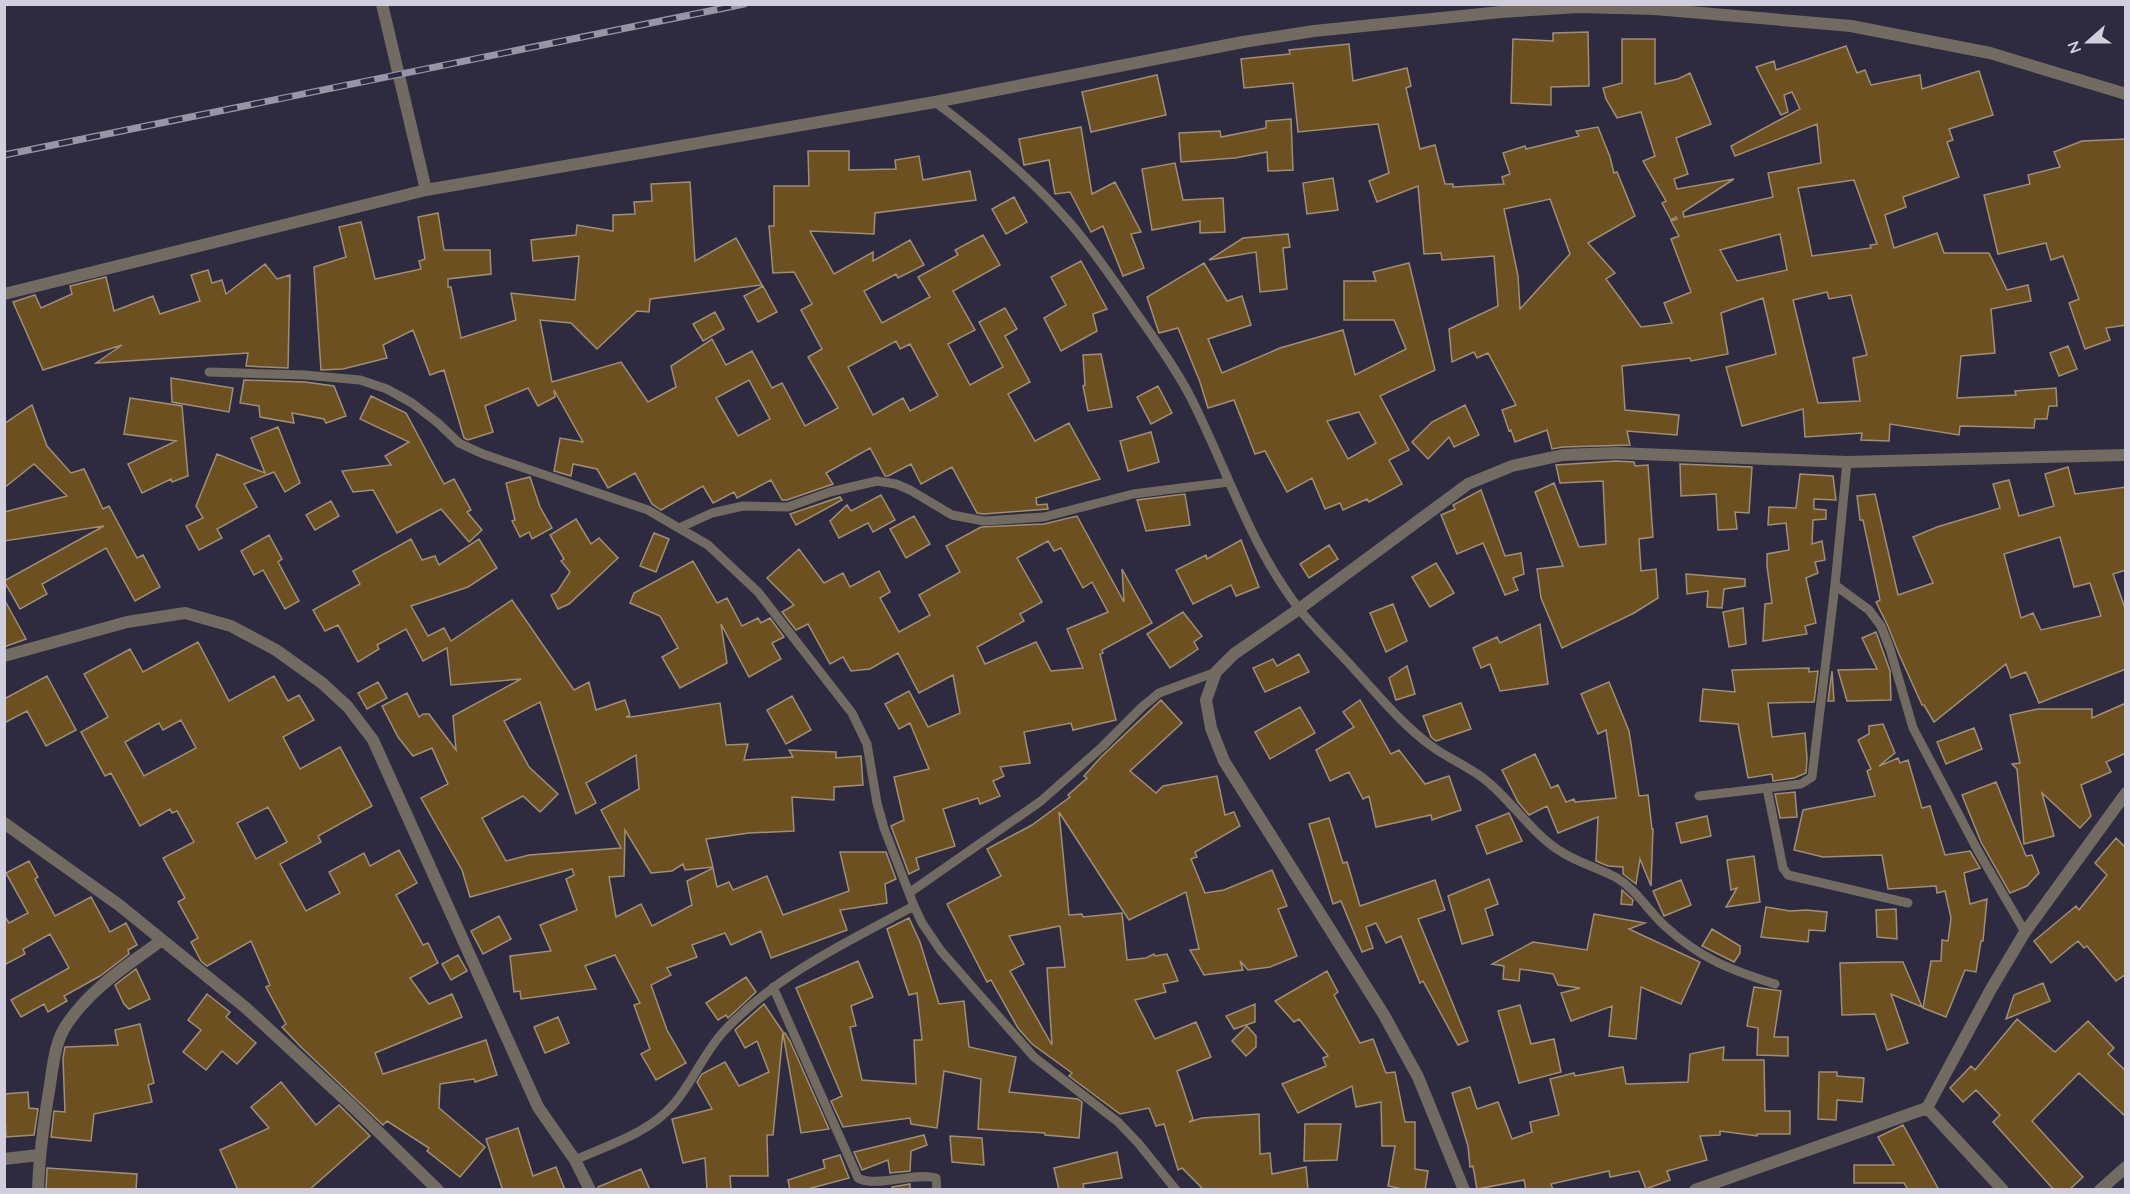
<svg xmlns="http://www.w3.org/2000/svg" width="2130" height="1194" viewBox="0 0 2130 1194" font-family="Quicksand,sans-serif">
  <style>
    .building { fill: #6c5020; stroke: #9f8f76; stroke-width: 1.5; fill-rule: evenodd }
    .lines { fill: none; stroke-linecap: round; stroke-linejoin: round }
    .service { stroke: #726b61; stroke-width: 9 }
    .minor { stroke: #726b61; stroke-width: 12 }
    .rail-casing { stroke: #9895a6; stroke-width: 7 }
    .rail { stroke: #2e2a40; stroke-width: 4.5; stroke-dasharray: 14; stroke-linecap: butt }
  </style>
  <rect width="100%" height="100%" fill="#2e2a40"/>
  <path class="building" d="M1588,32L1589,86L1551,87V105L1511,103L1513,39L1553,41V33Z
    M1622,39H1655V84L1678,79L1690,73L1711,124L1676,138L1688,174L1674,179L1677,189L1734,179L1683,212L1684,217L1773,197L1768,173L1821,163L1817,124L1735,156L1731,146L1800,109L1792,92L1784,95L1788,112L1781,115L1756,67L1774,61L1776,70L1846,46L1857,73L1865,70L1871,85L1920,75L1922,89L1979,71L1993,115L1949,129L1953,140L1947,142L1959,177L1903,197L1906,207L1885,215L1894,248L1937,233L1944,253H1989L2007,290L2028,285L2031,301L1991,309L1995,353L1961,356L1957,398L2016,395L2015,391L2056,388L2057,406H2049L2047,419H2035L2034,428L1960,426L1959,435L1890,424L1889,441L1861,440L1862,433L1805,437L1803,409L1742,426L1726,367L1776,354L1763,298L1721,313L1728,354L1691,361L1690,358L1622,366L1625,410L1679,415L1677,435L1627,431L1630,445L1563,447L1552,449L1547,430L1515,442L1511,430L1509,431L1502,410L1516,405L1488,353L1477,358L1474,352L1452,362L1449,329L1498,306L1494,256L1442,260L1441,253L1424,254L1418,186L1377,202L1369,181L1389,173L1378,124L1298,132L1293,83L1244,88L1241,59L1290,54L1289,50L1349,44L1353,81L1407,68L1411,86L1406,88L1420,149L1435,145L1445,184H1453V187L1504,184L1502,177L1510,174L1503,153L1525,146L1526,149L1579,136L1576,131L1598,127L1610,157L1614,173L1617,172L1635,216L1588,243L1615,273L1606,279L1641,327L1672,323L1664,303L1691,292L1671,239L1679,236L1671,221L1677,219L1676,217L1671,220L1662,203L1666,201L1643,161L1655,156L1641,112L1617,118L1606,99L1603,88L1622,83ZM1854,180L1877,244L1870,245L1871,248L1812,256L1798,188ZM1550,199L1570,254L1520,309L1518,276L1504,209ZM1780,234L1787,270L1737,281L1720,250ZM1827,292L1829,299L1851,295L1867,355L1853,358L1860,401L1818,403L1793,300Z
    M1157,75L1166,115L1091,132L1082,92Z
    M1291,119L1293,170L1268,171L1267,152L1235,158L1181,162L1179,133L1220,131L1221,137L1266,128V121Z
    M1081,127L1092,194L1115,182L1141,232L1131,234L1144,268L1123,276L1103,226L1091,232L1070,192L1055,194L1049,160L1024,165L1019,139Z
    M2126,139V325L2106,328L2110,340L2085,349L2069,303L2079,299L2063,256L2051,260L2046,243L1998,254L1984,195L2030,184L2028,175L2060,167L2054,152L2082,141Z
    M808,151H849V170L896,169L895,160L919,156L923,180L970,171L976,200L875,213L874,234L810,231L834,274L873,252V261L910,240L924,265L898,278L896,274L864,291L882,323L930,297L918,277L958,255L955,250L983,235L1000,265L953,291L975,330L948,344L970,385L1003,367L979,322L1005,308L1017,329L1005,336L1030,382L1008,394L1035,441L1069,423L1100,479L1036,498L1037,505L1047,504L1048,509L984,514L977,513L952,467L921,484L911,464L888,476H885L870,448L826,473L833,484L787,500H782L771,480L737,498L734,492L713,503L703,486L661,510L652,504L635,473L608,488L597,469L573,464L571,476L554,471L560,438L583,442L554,390L555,397L538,406L528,388L485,406L493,432L468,440L464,438L444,370L430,375L413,330L383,345L387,358L343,369L321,370L314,267L346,257L339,227L361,222L375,279L421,269L419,261L425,259L418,217L438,213L444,250H490L491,274L448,279V287H451L461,338L516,320L511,293L575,300L579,256L533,261L531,240L576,235L577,225L613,231V215L635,214L634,202L652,201L651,184L690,182L695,261L736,238L762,285L650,299L649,312L637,311L597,349L571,323L540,320L552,382L621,362L648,402L676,387L671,366L712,339L726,365L752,351L772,388L782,383L805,426L838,408L808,357L822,349L801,310L812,304L794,272L773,273L769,226H774V186H809ZM896,341L900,349L910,344L938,396L910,411L903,398L873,415L848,367ZM749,380L770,419L738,436L716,398Z
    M1175,163L1183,200L1223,198L1225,232L1200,233V221L1152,230L1142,169Z
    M1333,178L1338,210L1307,214L1303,183Z
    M1014,197L1027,222L1006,234L992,209Z
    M1288,234L1290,247L1283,248L1287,289L1260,292L1256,252L1209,260L1243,238Z
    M1081,261L1107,309L1093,314L1097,331L1061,351L1044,318L1066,305L1051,277Z
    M1204,263L1227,301L1242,296L1251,325L1208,339L1222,373L1280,348L1343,330L1355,375L1406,349L1394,320H1344V281H1376L1373,272L1409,263L1435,370L1380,396L1409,450L1389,460L1402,484L1369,502L1367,499L1343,510L1340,503L1325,509L1312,478L1287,492L1265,451L1255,454L1234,400L1208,408L1200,382L1178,328L1159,333L1147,297ZM1359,412L1376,443L1348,459L1327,421Z
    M265,264L277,279L290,275L288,368L246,366L248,353L96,363L122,345L43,370L13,302L35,295L41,308L72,294L70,286L106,277L114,311L153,296L160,314L200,301L191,275L208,270L212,283L222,280L226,294Z
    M763,286L777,312L758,322L744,296Z
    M715,312L724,329L703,341L693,324Z
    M2068,346L2077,369L2059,376L2050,353Z
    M1101,354L1112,407L1088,411L1083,386L1085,385L1083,355Z
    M171,378L233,388L229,412L172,402Z
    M244,380L305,382L334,386L346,416L326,423L324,419L292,413L294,423L260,417L259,406L240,403Z
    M1158,386L1172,413L1151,424L1137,397Z
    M371,396L406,413L444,484L454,479L471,510L467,512L482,530L469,542L441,509L397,533L373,490L353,492L342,471L391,465L385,456L409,442L360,419Z
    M130,398L182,406L188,476L172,482L171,479L142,493L128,464L176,441L124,434Z
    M32,405L47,446L71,473L84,469L103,509L109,506L137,558L143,555L160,587L135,601L106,548L42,584L47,594L20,609L4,581L104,526L4,541V512L67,496L34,464L4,488V424Z
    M1465,405L1479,435L1454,447L1449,437L1428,459L1412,442L1432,422Z
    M278,427L300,483L285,492L274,472L244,484L257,507L217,529L222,538L199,550L186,526L203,518L196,506L217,454L265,473L251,438Z
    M1151,432L1159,462L1128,471L1120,441Z
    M1616,461L1634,462L1635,466L1648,465L1653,537L1639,539L1641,571L1656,569L1658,598L1634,613L1562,648L1541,598L1537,569L1563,566L1535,492L1554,483L1579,547L1606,544L1603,481L1560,483L1556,465Z
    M1680,464L1752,467L1749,513L1735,512L1737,529L1718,530L1716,494L1681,496Z
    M2068,467L2075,494L2126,487V570L2113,574L2126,611V669L2039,703L2026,672L2011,678L2006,664L1934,722L1924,705H1922L1899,654L1887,624L1876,602L1880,600L1863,520H1860L1857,496L1875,494L1898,595L1933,583L1913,537L1937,527L2000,508L1993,484L2009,480L2019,516L2054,506L2045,474ZM2060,537L2074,587L2090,583L2101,616L2041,630L2033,613L2021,618L2004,554Z
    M1800,474L1833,476L1836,500L1814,499V509L1826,510V519L1813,520L1812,544L1822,541L1825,560L1815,562L1818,573L1806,578L1816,623L1805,626L1807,634L1763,641L1765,604L1772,603L1767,566V554L1789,550L1786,523L1768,525L1769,507L1796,508Z
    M530,477L540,507L552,528L532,539L529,532L520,537L512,521L515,520L506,483Z
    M1481,490L1505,556L1521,553L1524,574L1513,578L1518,590L1505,595L1483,543L1457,554L1441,515L1455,509L1453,505Z
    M1185,494L1190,525L1146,531L1137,500Z
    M881,495L895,520L873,532L868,523L839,538L830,521L847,505L851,511Z
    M840,497L842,500L796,525L790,514Z
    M331,501L339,516L315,530L306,515Z
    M914,516L930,544L906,558L890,529Z
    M1077,516L1124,602L1122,569L1152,623L1102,650L1103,653L1100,654L1116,720L1073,730L1071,723L1024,732L1030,763L1000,767L1004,776L993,781L1000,796L980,804L978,798L943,809L955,846L916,858L919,869L909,874L891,826L904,820L894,777L929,769L910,723L899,729L885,704L909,691L928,727L960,713L953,675L919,693L898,653L870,669L851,671L843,657L830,664L808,624L796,630L782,612L794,605L767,578L799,549L824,583L843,573L850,587L879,571L890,592L880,598L899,632L930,615L919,595L960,572L946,546L981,527L1044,524ZM1048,541L1054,551L1061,548L1083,588L1092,582L1108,612L1067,629L1083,668L1051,671L1036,642L985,664L977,647L1024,621L1020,614L1042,602L1017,558Z
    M576,519L591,544L599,538L618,558L569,604L558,609L551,595L557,592L570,572L561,561L564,559L550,535Z
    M654,533L669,539L656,572L640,566Z
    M269,535L282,559L278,562L299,601L285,609L263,570L254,575L241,551Z
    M411,539L422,560L435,556L439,565L479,539L497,568L468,587L411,606L428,636L444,628L451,641L512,600L574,690L589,682L596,710L625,700L630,715L626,717H631L720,703L726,745L748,744L744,760L793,757L789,750L836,752V758L861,756L863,785L834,787V800L792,797L794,831L749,833L706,839L713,867L685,870L683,864L672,871L651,873L625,830L624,876L609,877L616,917L641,904L652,926L692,905L687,881L713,868L717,887L729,882L733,890L767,876L783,915L849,891L840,852H886L896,879L885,884L887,903L840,910L847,930L771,958L761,931L731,945L725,933L692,945L697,957L667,968L671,975L651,985L667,1030L686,1063L656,1080L641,1054L650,1049L634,1005L640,1003L615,955L585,966L596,989L521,999L520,991L514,992L510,956L551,951L540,925L577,910L566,879L574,875L572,869L470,897L462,870L421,798L448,784L432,748L413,756L398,737L382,706L407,693L419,717L423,714H429L456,750L453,716L521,679L451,685L447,648L423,661L406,629L377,645L379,649L358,662L338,625L325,631L313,610L360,584L353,571ZM540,702L576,814L596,803L586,783L636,755L639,789L601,810L621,848L529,855L506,861L482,818L523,796L540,812L558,794L529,767L504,721Z
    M1241,540L1259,587L1236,596L1231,585L1193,604L1176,570L1206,555L1207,559Z
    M1329,545L1338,559L1309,578L1300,564Z
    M693,561L717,603L727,598L742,626L758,618L761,623L770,618L784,637L772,643L781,659L749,677L721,624L727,663L680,688L662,657L678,648L660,616L630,603L634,593Z
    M1436,563L1454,593L1430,607L1412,577Z
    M1686,574L1745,579V586L1724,589L1722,608L1707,607L1708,591L1687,594Z
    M4,599L26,639L4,647Z
    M1393,604L1407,641L1386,652L1370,613Z
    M1743,608L1746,644L1729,647L1723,612Z
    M1183,612L1202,636L1194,642L1198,649L1170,668L1147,634Z
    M1540,624L1548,684L1500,691L1490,664L1481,668L1473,648L1497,637L1500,643Z
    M1876,632L1890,671L1891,700L1847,701L1838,670L1877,669L1862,638Z
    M198,642L229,701L274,676L288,701L299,695L314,720L283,737L300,769L340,747L372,806L318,836L321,842L280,864L306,911L340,893L329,872L364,853L370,866L399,850L417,883L396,895L423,945L428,943L438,963L410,978L429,1004L452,994L462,1017L375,1053L383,1074L486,1040L497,1075L475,1082L474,1079L440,1084L439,1108L485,1147L460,1177L427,1151L429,1148L387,1121L383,1125L301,1047L282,1027L286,1024L266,987L270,985L251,941L207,966L201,961L191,942L198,938L178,902L185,898L163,858L194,842L177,811L172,813L170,809L140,826L111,773L105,776L81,732L108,717L84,674L130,649L143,672ZM181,720L196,748L144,776L125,742L159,723L163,730ZM268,807L287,842L256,859L237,823Z
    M1299,654L1309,672L1265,692L1253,668L1273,659L1277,666Z
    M1407,666L1415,694L1396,700L1389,678Z
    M1809,668V672L1818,671L1814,702L1768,703L1772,737L1805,733L1807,758L1806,773L1794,778L1773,781L1772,774L1748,778L1738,724L1700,721L1703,689L1735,692L1732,670Z
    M1832,671L1834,701H1828Z
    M47,676L76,730L46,746L27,711L4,723V699Z
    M378,682L387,698L367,709L358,693Z
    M1609,682L1629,731L1639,796L1648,795L1652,829H1653L1651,886L1640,859L1636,884L1623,874V867L1608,866L1596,861L1598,817L1558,833L1547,806L1529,815L1518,802L1502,770L1535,754L1551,788L1558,785L1566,802L1574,799L1575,802L1616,798L1606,730L1598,734L1581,694Z
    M792,696L811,730L786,744L767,710Z
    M1161,700L1182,723L1130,771L1156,793L1163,786L1217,776L1225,815L1234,812L1240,826L1195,852L1197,857L1191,859L1205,893L1224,890L1272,870L1287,906L1278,909L1297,956L1270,967L1248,970L1240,961L1243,970L1204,975L1190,950L1199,949L1186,892L1129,920L1059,812L1069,915L1082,914L1083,917L1122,913L1127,960L1146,958L1154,954L1155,956L1167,954L1178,981L1163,984L1166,992L1135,1000L1155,1039L1196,1022L1211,1057L1177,1071L1193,1119L1189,1122L1202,1118L1259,1114L1260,1154L1270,1153L1272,1174L1306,1167L1308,1190H1204L1182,1168L1178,1170L1164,1124L1156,1126L1149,1108L1120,1114L1069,1076L1072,1073L1032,1044L1018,1028L991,980L987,982L947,904L1001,876L987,849L1032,825L1070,797L1068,795L1087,778L1084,776L1101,757ZM1060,926L1065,967L1047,968L1052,1045L1010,971L1024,964L1009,936Z
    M1360,700L1391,754L1399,750L1425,784L1449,776L1461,810L1432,820L1431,815L1376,827L1369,796L1363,799L1349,772L1330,781L1316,750L1354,727L1343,712Z
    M1461,703L1471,729L1436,741L1431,737L1423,716Z
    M2126,703V753L2106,762L2111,772L2081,785L2091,816L2080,828L2042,793L2054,836L2024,844L2017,769L2012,764L2020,763L2010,715L2038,709H2092V718Z
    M1300,707L1315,733L1270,759L1255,732Z
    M1883,724L1895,753L1879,766L1898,758L1900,763L1908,760L1922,808L1930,806L1945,855L1970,851L1980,868L1964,873L1970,904L1987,899L1983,941H1981L1976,972L1965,970L1946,1017L1923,1008L1931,961H1941L1942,940L1948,941L1951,918L1945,891L1937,893L1936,886L1888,889L1882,855L1823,857L1794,850L1803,810L1875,796L1867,771L1871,769L1858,740L1869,734V726Z
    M1974,728L1982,749L1946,764L1937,742Z
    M1996,782L2026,856L2032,855L2039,873L2027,886L2010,893L1981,842L1962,795Z
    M1795,792L1797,817L1780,818L1775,794Z
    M1509,813L1522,841L1487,854L1476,826Z
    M1707,816L1711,836L1681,843L1676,823Z
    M1329,818L1343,863L1347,862L1360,906L1435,880L1445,910L1418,919L1468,1041L1458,1045L1423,981L1420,983L1401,936L1386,943L1376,923L1366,927L1373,948L1362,952L1341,901L1333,904L1309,824Z
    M2116,838L2126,848V974L2116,981L2087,946L2084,948L2078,941L2051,963L2034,941L2076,906L2079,910L2107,875L2095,863Z
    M1754,856L1760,902L1726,907L1737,888L1731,890L1727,860Z
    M29,861L38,877L35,879L55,916L91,897L110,932L126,923L137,945L128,950L129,954L100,976L64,996L67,1001L48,1012L44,1004L21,1017L11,1000L69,968L50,934L23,949L25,954L4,965V915L9,923L28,913L6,873Z
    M1489,879L1498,904L1485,909L1493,935L1462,944L1448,896Z
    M1681,880L1691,905L1664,916L1653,891Z
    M1622,890L1633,900L1632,905L1621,904Z
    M1766,907L1790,911L1806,910L1827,912L1825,931L1809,930L1808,942L1761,937Z
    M1896,909L1897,939L1877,937L1876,910Z
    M1594,914L1645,923L1629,929L1700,962L1681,1004L1641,987L1636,1039L1609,1036L1612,1006L1571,1021L1561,993L1580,988L1558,985L1553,974L1520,969L1519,981L1503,979L1504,966L1492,964L1533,942L1587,950Z
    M499,916L511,939L483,954L471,931Z
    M909,918L920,942L939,1004L964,1001L969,1047L1016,1057L1009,1092L1078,1099L1082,1102L1079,1138L1045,1135V1133L978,1129L981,1079L944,1071L937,1128L911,1124L910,1118L843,1127L831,1101L842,1096L796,988L858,961L873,997L851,1006L856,1026L850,1027L862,1080L916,1084L914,1040H922L917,993L909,995L887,929Z
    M1712,929L1740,946V953L1734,962L1702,946Z
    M458,955L467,971L451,980L442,964Z
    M1886,962H1903L1922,1007L1891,994L1908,1043L1887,1050L1875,1014L1842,1015L1840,963Z
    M136,969L150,999L129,1009L124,1004L115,985Z
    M1327,971L1338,992L1334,995L1360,1043L1373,1039L1386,1073L1395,1072L1405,1122H1415V1169L1428,1171L1425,1190H1407L1388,1186L1395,1146H1382L1381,1102L1356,1107L1352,1086L1298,1113L1282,1084L1326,1066L1323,1058L1328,1056L1299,1019L1294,1022L1275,1001Z
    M746,977L756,992L728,1018L726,1015L718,1020L706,1003Z
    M2043,983L2050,1001L2006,1019L2014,995Z
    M1754,987L1781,991L1774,1037H1788V1056L1757,1055L1758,1028L1747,1026Z
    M207,994L230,1012L226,1017L256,1043L237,1064L222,1051L206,1070L183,1052L201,1030L188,1020Z
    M764,1004L783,1032L773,1135H767L768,1176H730L731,1190H707L705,1158L683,1163L672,1119L712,1109L697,1082L702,1074L725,1062L739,1086L769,1072L757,1041L745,1048L735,1030Z
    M1255,1004V1022L1234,1029L1226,1016Z
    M1520,1005L1531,1044L1554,1039L1561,1072L1519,1083L1498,1011Z
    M558,1017L569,1043L545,1053L534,1027Z
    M2017,1019L2055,1052L2088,1021L2114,1048L2108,1054L2126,1071V1117L2079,1073L2032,1121L2083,1177L2069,1190H2054L1993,1122L2000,1115L1976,1090L1963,1102L1950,1088L1971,1066L1975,1070Z
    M140,1024L154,1083L148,1085L152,1102L94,1114L91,1141L51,1137L54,1111L65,1112L63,1058L65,1047L118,1045L115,1030Z
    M1247,1026L1256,1036V1047L1246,1056L1232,1041Z
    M785,1033L790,1041L829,1129L801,1133L783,1034Z
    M1724,1047L1723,1060H1764L1765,1111H1790V1134H1757V1136L1720,1131V1135L1700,1136L1707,1160L1667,1171L1670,1180L1646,1189L1639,1171L1610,1177L1609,1171L1551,1184L1553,1190H1526L1524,1180L1477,1189L1473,1166L1470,1167L1468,1146L1452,1093L1470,1087L1477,1109L1498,1102L1512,1139L1532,1132L1530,1122L1559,1115L1550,1079L1574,1073L1575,1076L1623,1067L1626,1084L1688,1082L1690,1054Z
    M1819,1072H1837V1076L1864,1078L1862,1102L1837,1100L1836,1120L1818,1119Z
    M281,1082L316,1125L339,1105L370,1136L309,1190H238L220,1150L269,1128L251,1107Z
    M28,1092L29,1108L38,1109L34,1135L6,1137L4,1094Z
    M1305,1124H1341L1337,1160L1304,1161Z
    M1903,1125L1939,1190H1908L1904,1183H1854V1165H1894L1878,1137Z
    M518,1128L533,1176L556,1167L565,1190H501L502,1188L486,1139Z
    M924,1135L927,1145L911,1151L910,1171L890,1173L888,1160L862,1170L854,1152Z
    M950,1136L982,1138L984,1165L952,1162Z
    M1117,1152L1122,1178L1083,1184L1084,1190H1059L1054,1168Z
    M840,1155L849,1178L804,1190H790L788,1180L825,1168L823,1160Z
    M47,1168L137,1174L136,1190H46Z
    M641,1169L650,1190H598V1187Z
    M910,1184V1190H893L892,1187Z"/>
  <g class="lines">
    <path class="service" d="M935,102C983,138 1030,177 1070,223C1094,251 1116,283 1137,314C1156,341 1176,369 1191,398C1227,469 1250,546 1300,610C1317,631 1337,650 1355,670C1379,696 1402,724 1430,745C1448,759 1471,767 1488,782C1513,803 1533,834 1560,851C1578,863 1599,868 1617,878C1637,890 1649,912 1666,927C1701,959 1731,970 1775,984
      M209,372L305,375L360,380L387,389L412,403L438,423L459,443L483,454L648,510L708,545L758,592L852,713L867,744L877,803L884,828L914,906L922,923L941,951L1034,1057L1118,1122L1139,1144L1176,1190
      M679,528L712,513L743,506L788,507L830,492L877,481L896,484L910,490L952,515L984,521L1044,517L1133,494L1229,482
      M1835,585L1869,610L1881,626L1890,649L1913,728L1978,851L2025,932
      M1767,788L1783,868L1788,875L1908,903
      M1699,796L1801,784L1812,777L1835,585L1847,462
      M909,893L1041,801L1102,747L1142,707L1159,693L1216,672
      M773,987L858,1178C876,1188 913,1172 936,1178L937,1190
      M575,1160C608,1145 649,1133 673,1105C693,1082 704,1052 725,1030C778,974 847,942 914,906"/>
    <path class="minor" d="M382,4L426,190
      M4,294L426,190L935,102L1243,42L1314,31L1501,12L1578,7L1655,9L1851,26L1990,53L2126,94
      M4,656L127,622L185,613L231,626L276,650L322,683L348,707L373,740L538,1107L575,1160L590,1190
      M4,823L119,905L246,1008L351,1105L438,1190
      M1927,1108L1991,989L2025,932L2126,793
      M4,1159L39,1155
      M38,1190C39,1154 44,1120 50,1085C53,1065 55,1041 67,1024C91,988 128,965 162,940
      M1464,1190L1418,1077L1384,1015L1224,761L1211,728L1206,700L1216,672L1234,654L1299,609L1468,484L1512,466L1563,455L1616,453L1847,462L2126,455
      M1695,1190L1927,1108L2003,1190
      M2100,1190L2126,1167"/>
    <g class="rail-casing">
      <path id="rail" d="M4,155L744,4"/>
    </g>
    <use href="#rail" class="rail"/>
  </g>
  <rect width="2130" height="1194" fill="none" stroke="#d1cfdd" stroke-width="12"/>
  <g transform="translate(2088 42) rotate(249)" stroke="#2e2a40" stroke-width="4.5" paint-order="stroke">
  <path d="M0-4.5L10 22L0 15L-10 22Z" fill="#d1cfdd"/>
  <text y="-9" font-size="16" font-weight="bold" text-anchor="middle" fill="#d1cfdd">N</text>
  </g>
</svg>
